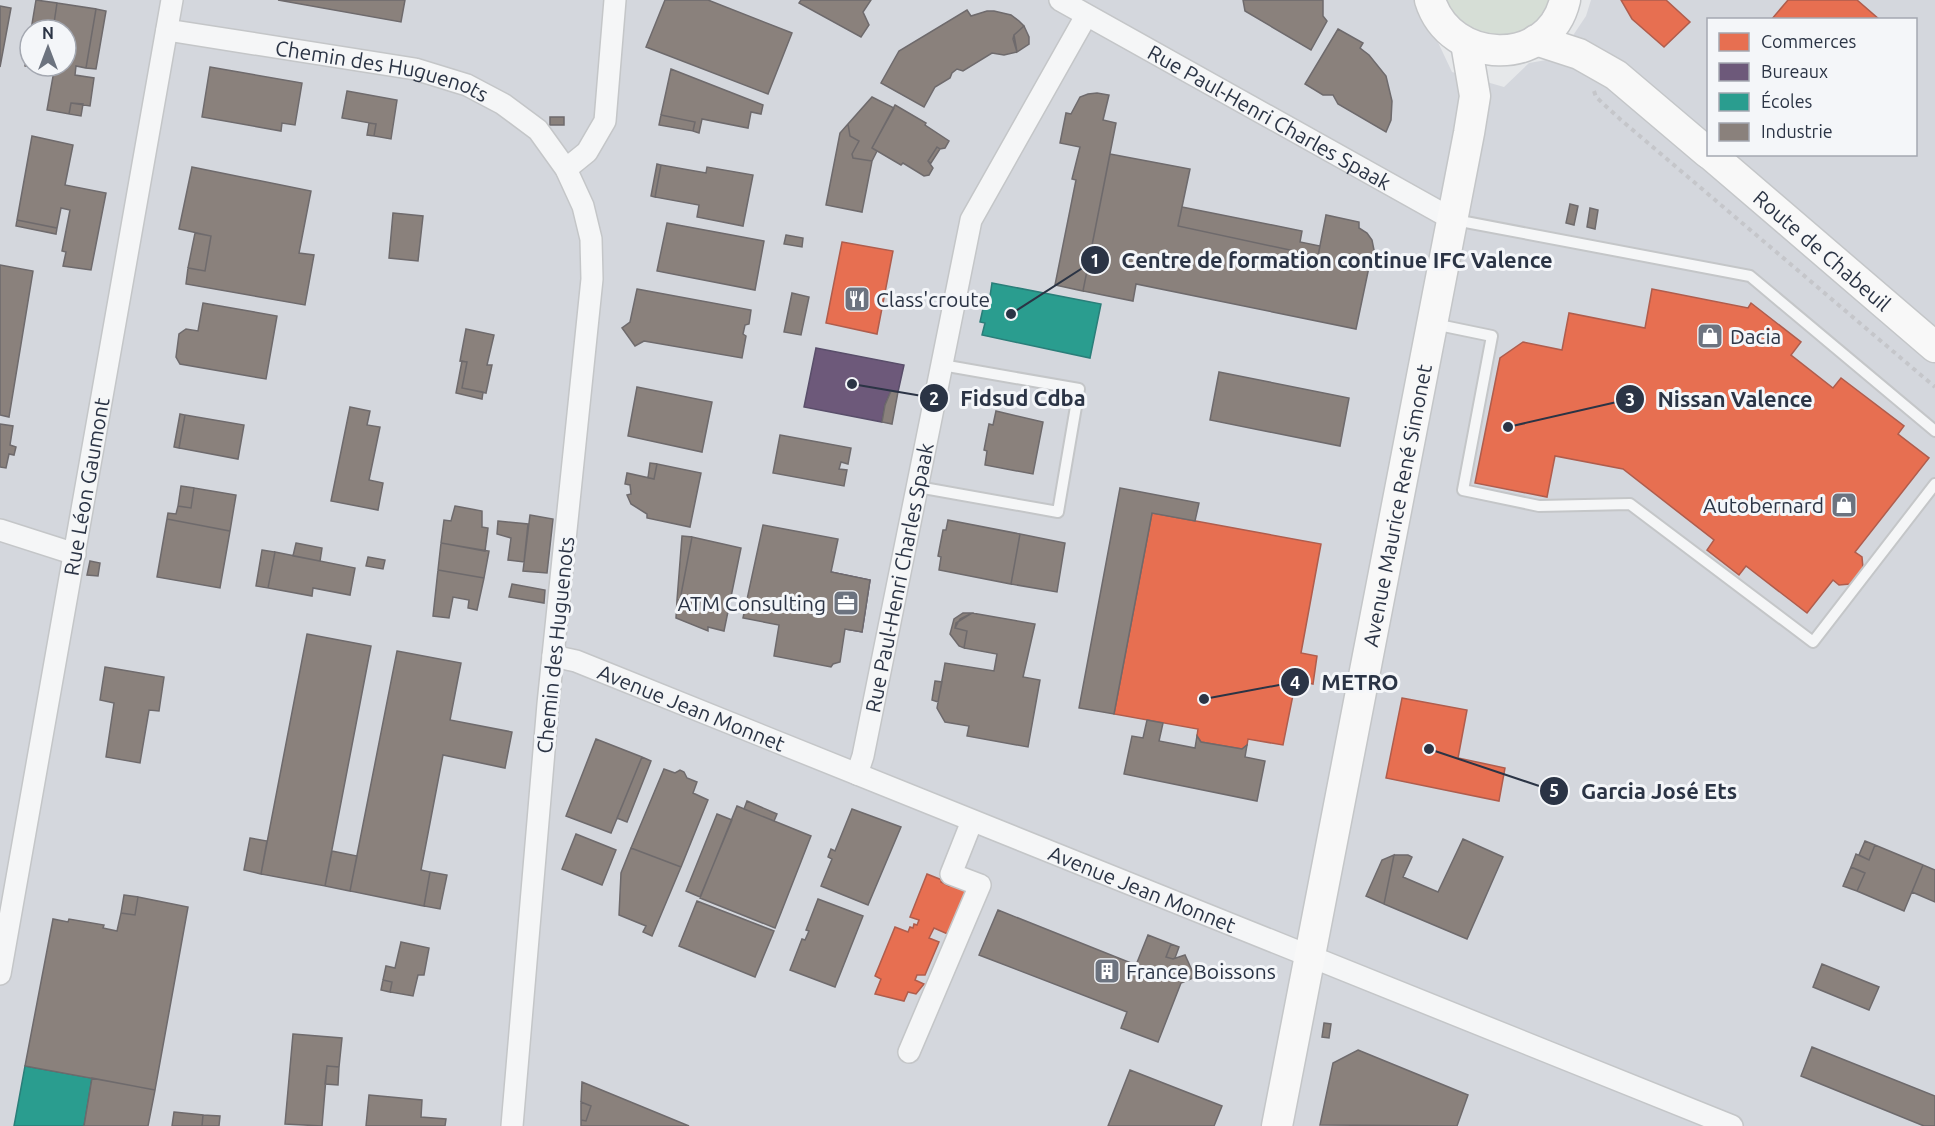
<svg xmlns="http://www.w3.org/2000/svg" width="1935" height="1126" viewBox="0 0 1935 1126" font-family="Ubuntu,sans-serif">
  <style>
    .built { fill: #d4d7dd; fill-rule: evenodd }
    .green { fill: #d6ded6 }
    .shops { fill: #e76f51; stroke: #af5d4d; stroke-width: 1.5 }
    .offices { fill: #6d597a; stroke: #594e6a; stroke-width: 1.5 }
    .schools { fill: #2a9d8f; stroke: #2a7e79; stroke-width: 1.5 }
    .industry { fill: #8a817c; stroke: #6e6a6c; stroke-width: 1.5 }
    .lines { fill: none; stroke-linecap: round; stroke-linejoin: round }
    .lane-casing { stroke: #c4c6c8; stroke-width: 14 }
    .street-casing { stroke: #c4c6c8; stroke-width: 24 }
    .secondary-casing { stroke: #c4c6c8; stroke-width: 33 }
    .path { stroke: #c5c6ca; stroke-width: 4; stroke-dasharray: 4.5 4.5; stroke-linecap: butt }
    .lane { stroke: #f5f6f7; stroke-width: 10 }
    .street { stroke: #f5f6f7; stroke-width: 21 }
    .secondary { stroke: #f8f8f8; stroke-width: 30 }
    .labels { text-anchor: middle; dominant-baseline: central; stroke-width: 6; stroke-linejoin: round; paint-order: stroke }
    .street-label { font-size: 21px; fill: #2b3445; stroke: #f4f6f9 }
    .poi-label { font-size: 21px; fill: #2b3445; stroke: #f4f6f9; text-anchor: start }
    .leader { fill: none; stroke: #2b3445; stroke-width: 2 }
    .callout-dot { fill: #2b3445; stroke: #f4f6f9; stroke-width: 2 }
    .mark-label { font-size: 18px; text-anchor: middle; font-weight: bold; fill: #fff }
    .callout-label { font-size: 22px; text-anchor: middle; font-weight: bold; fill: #2b3445; stroke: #f4f6f9; stroke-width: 6; stroke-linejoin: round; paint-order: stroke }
  </style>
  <rect width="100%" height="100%" fill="#e6e8ea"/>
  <path class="built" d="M0,0H1418L1452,72L1504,87L1529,63L1558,58L1586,16L1591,0H1935V1126H0ZM1708,20H1916V154H1708ZM30,30H66V66H30Z"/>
  <path class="green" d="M1444,0H1550C1536,33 1504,44 1473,28C1468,26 1461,24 1457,20C1452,14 1448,6 1444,0Z"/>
  <path class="shops" d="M1621,0H1666L1690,22L1664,47L1632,19Z
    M1788,0H1857L1880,20H1771Z
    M842,242L893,251L877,334L826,323Z
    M1652,289L1748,308L1751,303L1801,342L1791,355L1833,388L1841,378L1904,426L1898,434L1929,458L1855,552L1862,557L1863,568L1850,584L1839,585L1833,580L1807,613L1746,566L1739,575L1707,550L1714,540L1623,469L1555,456L1547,497L1475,483L1500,358L1523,342L1562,350L1569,313L1645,328Z
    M1152,513L1321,544L1301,653L1317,656L1313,684L1296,680L1283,745L1248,739L1247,745L1242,749L1201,742L1197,736L1198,729L1114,714Z
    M1402,698L1467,710L1458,758L1505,768L1499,801L1386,778Z
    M927,874L942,880L941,882L949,886L950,884L969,890L950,935L934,928L929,938L939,942L925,975H917L915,980L924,984L916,994L908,992L904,1001L875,994L881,979L875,976L895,927L908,932L910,927L913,928L914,924L917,925L919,920L910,917Z"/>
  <path class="offices" d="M816,348L904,365L898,392L891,391L885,405L882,422L804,407Z
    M831,572L870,580L862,632L822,625Z"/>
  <path class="schools" d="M992,283L1101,304L1090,358L982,335L985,323L980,322L986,295L990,296Z
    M25,1066L92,1078L84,1126H14Z"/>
  <path class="industry" d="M36,0L57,3L53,30H31Z
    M278,0H405L401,22Z
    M665,0H708L792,33L768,94L646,47Z
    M801,0H871L863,12L869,25L861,37L799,3Z
    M1243,0H1323V16L1327,21L1311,50L1245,11Z
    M57,3L96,9L86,68L76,66L75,75L94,78L90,106L71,103L69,114L47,110L54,71L46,70V66H66V30H53Z
    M0,6L11,8L0,67Z
    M96,9L106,11L96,69L86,68Z
    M967,10L971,16L987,11H994L1011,15L1019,21L1024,26L1014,35L1013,39L1017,52L1004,55L992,53L963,71L957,69L952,73L950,78L935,87L924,107L881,83L899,51Z
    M1024,26L1029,37V44L1017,52L1014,35Z
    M1338,29L1363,43L1360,48L1369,55L1386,76L1392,101L1391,120L1386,132L1338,104L1333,95H1323L1305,84Z
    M30,39V66H46V70L25,66Z
    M210,67L302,83L295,125L282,123L281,131L202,117Z
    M671,69L763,105L761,114L751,112L748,128L702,119L699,133L693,131L695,122L661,115Z
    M347,91L397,100L391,139L374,136L376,124L342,118Z
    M1097,93L1109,95L1103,120L1116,123L1083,291L1055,285L1076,180L1072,179L1080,147L1060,143L1066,113L1071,114L1080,97L1088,94Z
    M872,97L894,108L872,148L877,151L872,161L853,158L852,154L859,141L850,136L848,124Z
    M71,103L83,104L81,116L69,114Z
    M895,105L926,123L925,125L949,141L945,148L940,149L937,147L928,161L933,168L929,175L924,176L903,163L901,165L872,148Z
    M661,115L695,122L693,131L659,125Z
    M550,117H564V125H550Z
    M369,123L376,124L374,136L367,135Z
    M848,124L850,136L859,141L852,154L853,158L872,161L862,212L826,205L840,133Z
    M32,136L73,145L65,185L106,193L91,270L63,266L66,252L62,251L70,210L61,208L57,228L17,220Z
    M937,147L940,149L931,163L928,161Z
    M1110,154L1190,169L1178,226L1318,256L1326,215L1359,222V228L1367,233L1372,240L1374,250L1373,267H1369L1356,329L1136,284L1133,301L1083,291Z
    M657,164L661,165L655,197L651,196Z
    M661,165L706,173L707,167L753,175L743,226L697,217L699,205L655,197Z
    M192,167L311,191L299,253L314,255L305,305L186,284L188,268L205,271L211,236L179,229Z
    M1570,204L1578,206L1574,225L1566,223Z
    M1182,207L1302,231L1300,242L1320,246L1318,256L1178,226Z
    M1590,208L1598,210L1595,229L1587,227Z
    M393,213L423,216L418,261L389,258Z
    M17,220L57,228L56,234L16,226Z
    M667,223L764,241L755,290L657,271Z
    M195,233L211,236L205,271L188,268Z
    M786,235L803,238L802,247L784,244Z
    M0,265L33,271L9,417L0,415Z
    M637,289L751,310L749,324L745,325L743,334L746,336L742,358L644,341L635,346L622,328L630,322Z
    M792,293L809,297L801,335L784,332Z
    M203,303L277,316L266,379L180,364L176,357L179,334L186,329L198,331Z
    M466,329L494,335L487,365H492L486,393L462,388L467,362L460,361Z
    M462,361L467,362L462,388L483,392L482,399L456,393Z
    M1219,372L1349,398L1340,446L1210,420Z
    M637,387L712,402L702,452L628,436Z
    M891,391L898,392L892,424L882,422L885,405Z
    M350,407L370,411L367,425L380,427L369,480L383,483L378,510L331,501Z
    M996,411L1043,422L1033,474L985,465L987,451L984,450L989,424L993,425Z
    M180,414L185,415L179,448L174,447Z
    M185,415L244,425L238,459L179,448Z
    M0,424L13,426L10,445L16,447L14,455L9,454L6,468L0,467Z
    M780,435L851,448L848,464L841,462L839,469L847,470L844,486L773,473Z
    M650,463L657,464L654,479L648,478Z
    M657,464L701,473L690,527L647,518V514L631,504L627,495L631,494L630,485L625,484L627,473L654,479Z
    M181,486L194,488L191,508L178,506Z
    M194,488L236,495L230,531L167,519L168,513L176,514L178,506L191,508Z
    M1120,488L1199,503L1195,521L1152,513L1114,714L1079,708Z
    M455,506L482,511V527L488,528L485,551L441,543L444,520L451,521Z
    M530,515L553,519L547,573L523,571Z
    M167,519L230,531L220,588L157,577Z
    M948,520L1020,534L1011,584L939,570L941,557L938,556L943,530H946Z
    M498,521L528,524L524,562L508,560L511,538L497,534Z
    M763,525L838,539L831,572L870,580L862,632L845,629L840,662L833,664L831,667L774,656L779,625L743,618Z
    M1020,534L1065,543L1057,592L1011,584Z
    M682,536L692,537L680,600H677Z
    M692,537L741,548L724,631L708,627V631L676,618L677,600H680Z
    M296,543L322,548L320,561L293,556Z
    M441,543L489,551L484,578L438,570Z
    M262,550L275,552L268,588L256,586Z
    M275,552L355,568L350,595L313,588L312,596L268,588Z
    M368,557L385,560L383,569L366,566Z
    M90,561L100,563L98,576L87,575Z
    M438,570L484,578L477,610L468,608L469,600L453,597L449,618L433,616Z
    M512,584L545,590L544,603L509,597Z
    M963,613H972L956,623L955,628L967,631L964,648L959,646L950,634L954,619Z
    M972,613L1035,624L1023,677L1040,680L1028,747L967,736L969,726L945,722L937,708L945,663L994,671L997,654L964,648L967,631L955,628L960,619Z
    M307,634L371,646L325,886L261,874Z
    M397,651L461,663L450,720L512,732L505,768L443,755L421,870L430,872L424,906L350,891Z
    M105,667L164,677L159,711L149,710L140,763L106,757L114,703L100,700Z
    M935,681L942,682L938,702L932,700Z
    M1147,720L1163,723L1159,741L1195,748L1197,736L1201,742L1242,749L1247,745L1245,757L1265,761L1257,801L1124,774L1132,736L1143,738Z
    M596,739L642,757L611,833L566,816Z
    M642,757L651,761L627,822L617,818Z
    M664,769L675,773L680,770L684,772L687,778L697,782L693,793L708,800L681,867L631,848Z
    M747,801L777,814L774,821L744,809Z
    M737,806L811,836L775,928L700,898Z
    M852,809L901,827L868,905L821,886L832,859L828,857L831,849L835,851Z
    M717,814L732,820L700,897L686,891Z
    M576,834L616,850L602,885L562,869Z
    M250,838L267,841L261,874L244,870Z
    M1463,839L1503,857L1467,939L1384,904L1394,855H1408L1412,857L1403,877L1438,892Z
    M1865,841L1875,845L1869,860L1859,855Z
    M1875,845L1923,865L1904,911L1857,891L1865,873L1851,867L1856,854L1869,860Z
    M631,848L681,867L652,936L643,932L646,926L619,915L621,873Z
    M332,851L357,856L350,891L325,886Z
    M1394,855L1384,904L1366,896L1382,860Z
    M1923,865L1935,870V902L1912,892Z
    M1851,867L1865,873L1857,891L1843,886Z
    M430,872L447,875L440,909L424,906Z
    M124,895L138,897L135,915L121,913Z
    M138,897L188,907L155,1090L25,1066L53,919L68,922L69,919L104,925L103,928L117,931L121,913L135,915Z
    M818,899L863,916L835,987L790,970L802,939L805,940L809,931L806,930Z
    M697,901L774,931L755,977L679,946Z
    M998,910L1136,965L1148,935L1171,944L1166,957L1173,959L1185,955L1195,977L1181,983L1158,1042L1121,1028L1127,1012L979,955Z
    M401,942L429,948L424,975H418L413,996L390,992L392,982L383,980L386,966L395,968Z
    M1171,944L1179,947L1175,958L1173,959L1166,957Z
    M1822,964L1879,987L1869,1010L1813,987Z
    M383,980L392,982L390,992L381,990Z
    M1324,1023L1331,1024L1329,1038L1322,1037Z
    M293,1034L342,1038L339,1067L327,1066L322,1126L285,1124Z
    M1812,1047L1935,1096V1126H1924L1801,1076Z
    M1358,1050L1468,1095L1457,1126L1320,1125L1333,1063Z
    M327,1066L339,1067L338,1085L325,1084Z
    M1130,1070L1222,1106L1214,1126H1108Z
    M92,1078L155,1090L148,1126H84Z
    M582,1082L689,1126H581V1120L586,1121L591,1106L581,1102Z
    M369,1095L422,1100L421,1117L446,1119L445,1126H366Z
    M581,1102L591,1106L586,1121L581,1120Z
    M174,1112L203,1115L202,1126H172Z
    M203,1115L220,1116L219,1126H202Z"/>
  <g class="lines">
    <g class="lane-casing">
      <path id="lane" d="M1455,220L1750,276L1935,431
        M1434,324L1492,336L1463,490L1539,506L1630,504L1813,642L1935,484
        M918,487L1058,512L1079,389L942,365"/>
    </g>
    <g class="street-casing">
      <g id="street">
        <path id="s1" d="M1060,0L1452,219"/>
        <path id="s2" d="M167,30L415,69L467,85L503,104L538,130L566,169L583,206L591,239L592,279L548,704L512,1126"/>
        <path d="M566,169L587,152L605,121L615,0"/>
        <path d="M0,530L75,554"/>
        <path id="s3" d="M553,656L576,661L1732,1126"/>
        <path id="s4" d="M857,774L863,756L971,220L1086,16"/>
        <path id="s5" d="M0,974L172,0"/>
        <path d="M909,1052L980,885L951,874L972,821"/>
      </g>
    </g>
    <g class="secondary-casing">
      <g id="secondary">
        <path d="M1430,0C1450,65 1549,69 1565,0"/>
        <path d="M1536,40L1579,54L1616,75L1708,153"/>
        <path id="s6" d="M1710,154L1935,347"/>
        <path id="s7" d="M1277,1126L1469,133L1475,96L1466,43"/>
      </g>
    </g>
    <path class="path" d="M1594,91L1596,97L1621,120L1935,387"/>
    <use href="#lane" class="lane"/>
    <use href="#street" class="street"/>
    <use href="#secondary" class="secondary"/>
  </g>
  <defs>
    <g id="restaurant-square" transform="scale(1.35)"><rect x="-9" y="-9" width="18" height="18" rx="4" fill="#6c737f" stroke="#f4f6f9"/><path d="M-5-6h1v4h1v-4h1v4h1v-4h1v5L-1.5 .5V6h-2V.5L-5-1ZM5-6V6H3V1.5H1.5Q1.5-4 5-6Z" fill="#fff"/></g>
    <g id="shop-square" transform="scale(1.35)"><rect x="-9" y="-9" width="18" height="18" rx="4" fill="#6c737f" stroke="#f4f6f9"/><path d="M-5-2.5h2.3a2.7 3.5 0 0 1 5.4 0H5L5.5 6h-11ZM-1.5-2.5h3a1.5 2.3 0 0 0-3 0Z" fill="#fff"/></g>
    <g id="office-square" transform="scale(1.35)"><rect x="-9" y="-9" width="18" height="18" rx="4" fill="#6c737f" stroke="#f4f6f9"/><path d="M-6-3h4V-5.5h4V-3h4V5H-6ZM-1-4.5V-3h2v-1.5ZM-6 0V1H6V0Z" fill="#fff"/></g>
    <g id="building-square" transform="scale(1.35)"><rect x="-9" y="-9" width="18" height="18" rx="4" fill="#6c737f" stroke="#f4f6f9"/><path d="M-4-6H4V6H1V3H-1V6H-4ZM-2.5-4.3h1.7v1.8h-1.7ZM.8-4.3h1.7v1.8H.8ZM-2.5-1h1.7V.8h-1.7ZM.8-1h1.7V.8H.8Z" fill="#fff"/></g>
  </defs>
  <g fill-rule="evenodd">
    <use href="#restaurant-square" x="857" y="299"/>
    <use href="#shop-square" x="1710" y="336"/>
    <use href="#shop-square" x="1844" y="505"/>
    <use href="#office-square" x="846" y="603"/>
    <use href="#building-square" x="1107" y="971"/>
  </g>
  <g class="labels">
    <g class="street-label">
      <text stroke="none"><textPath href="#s2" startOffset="219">Chemin des Huguenots</textPath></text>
      <text stroke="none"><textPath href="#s1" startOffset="240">Rue Paul-Henri Charles Spaak</textPath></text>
      <text stroke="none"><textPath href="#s6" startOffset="148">Route de Chabeuil</textPath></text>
      <text stroke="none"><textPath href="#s5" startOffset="495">Rue Léon Gaumont</textPath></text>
      <text stroke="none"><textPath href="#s7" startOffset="632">Avenue Maurice René Simonet</textPath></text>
      <text stroke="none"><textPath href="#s4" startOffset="201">Rue Paul-Henri Charles Spaak</textPath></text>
      <text transform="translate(555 645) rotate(-84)">Chemin des Huguenots</text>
      <text stroke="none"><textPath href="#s3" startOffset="148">Avenue Jean Monnet</textPath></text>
      <text stroke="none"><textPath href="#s3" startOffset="634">Avenue Jean Monnet</textPath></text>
    </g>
    <g class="poi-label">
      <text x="876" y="299">Class'croute</text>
      <text x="1730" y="336">Dacia</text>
      <text x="1824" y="505" text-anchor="end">Autobernard</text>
      <text x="826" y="603" text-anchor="end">ATM Consulting</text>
      <text x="1126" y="971">France Boissons</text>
    </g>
  </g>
  <path class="leader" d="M1011 314L1095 260M852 384L934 398M1508 427L1630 399M1204 699L1295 682M1429 749L1554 791"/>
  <g class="callout-dot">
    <circle cx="1011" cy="314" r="6"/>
    <circle cx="852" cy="384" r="6"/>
    <circle cx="1508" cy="427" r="6"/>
    <circle cx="1204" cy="699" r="6"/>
    <circle cx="1429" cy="749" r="6"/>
    <circle cx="1095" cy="260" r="15"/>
    <circle cx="934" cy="398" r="15"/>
    <circle cx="1630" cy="399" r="15"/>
    <circle cx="1295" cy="682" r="15"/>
    <circle cx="1554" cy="791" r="15"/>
  </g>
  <g class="mark-label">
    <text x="1095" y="267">1</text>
    <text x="934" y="405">2</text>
    <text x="1630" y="406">3</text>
    <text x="1295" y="689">4</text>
    <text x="1554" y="797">5</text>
  </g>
  <g class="callout-label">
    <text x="1337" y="268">Centre de formation continue IFC Valence</text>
    <text x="1023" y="406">Fidsud Cdba</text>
    <text x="1735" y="407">Nissan Valence</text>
    <text x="1360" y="690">METRO</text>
    <text x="1659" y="799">Garcia José Ets</text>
  </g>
  <rect x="1707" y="18" width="210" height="138" fill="#f4f6f9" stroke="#a4a8b1" stroke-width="1.5"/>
  <rect x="1719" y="33" width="30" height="18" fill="#e76f51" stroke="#a4a8b1" stroke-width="1.5"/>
  <text x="1761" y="48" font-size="18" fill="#2b3445">Commerces</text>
  <rect x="1719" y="63" width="30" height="18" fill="#6d597a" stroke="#a4a8b1" stroke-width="1.5"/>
  <text x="1761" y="78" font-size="18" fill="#2b3445">Bureaux</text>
  <rect x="1719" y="93" width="30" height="18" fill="#2a9d8f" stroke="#a4a8b1" stroke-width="1.5"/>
  <text x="1761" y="108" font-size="18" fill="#2b3445">Écoles</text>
  <rect x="1719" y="123" width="30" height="18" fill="#8a817c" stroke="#a4a8b1" stroke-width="1.5"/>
  <text x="1761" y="138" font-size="18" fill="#2b3445">Industrie</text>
  <g transform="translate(48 48)"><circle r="28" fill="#f4f6f9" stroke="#a4a8b1" stroke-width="1.5"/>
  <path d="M0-4.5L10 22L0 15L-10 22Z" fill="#6c737f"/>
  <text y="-9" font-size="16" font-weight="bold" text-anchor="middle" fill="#2b3445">N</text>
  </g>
</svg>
